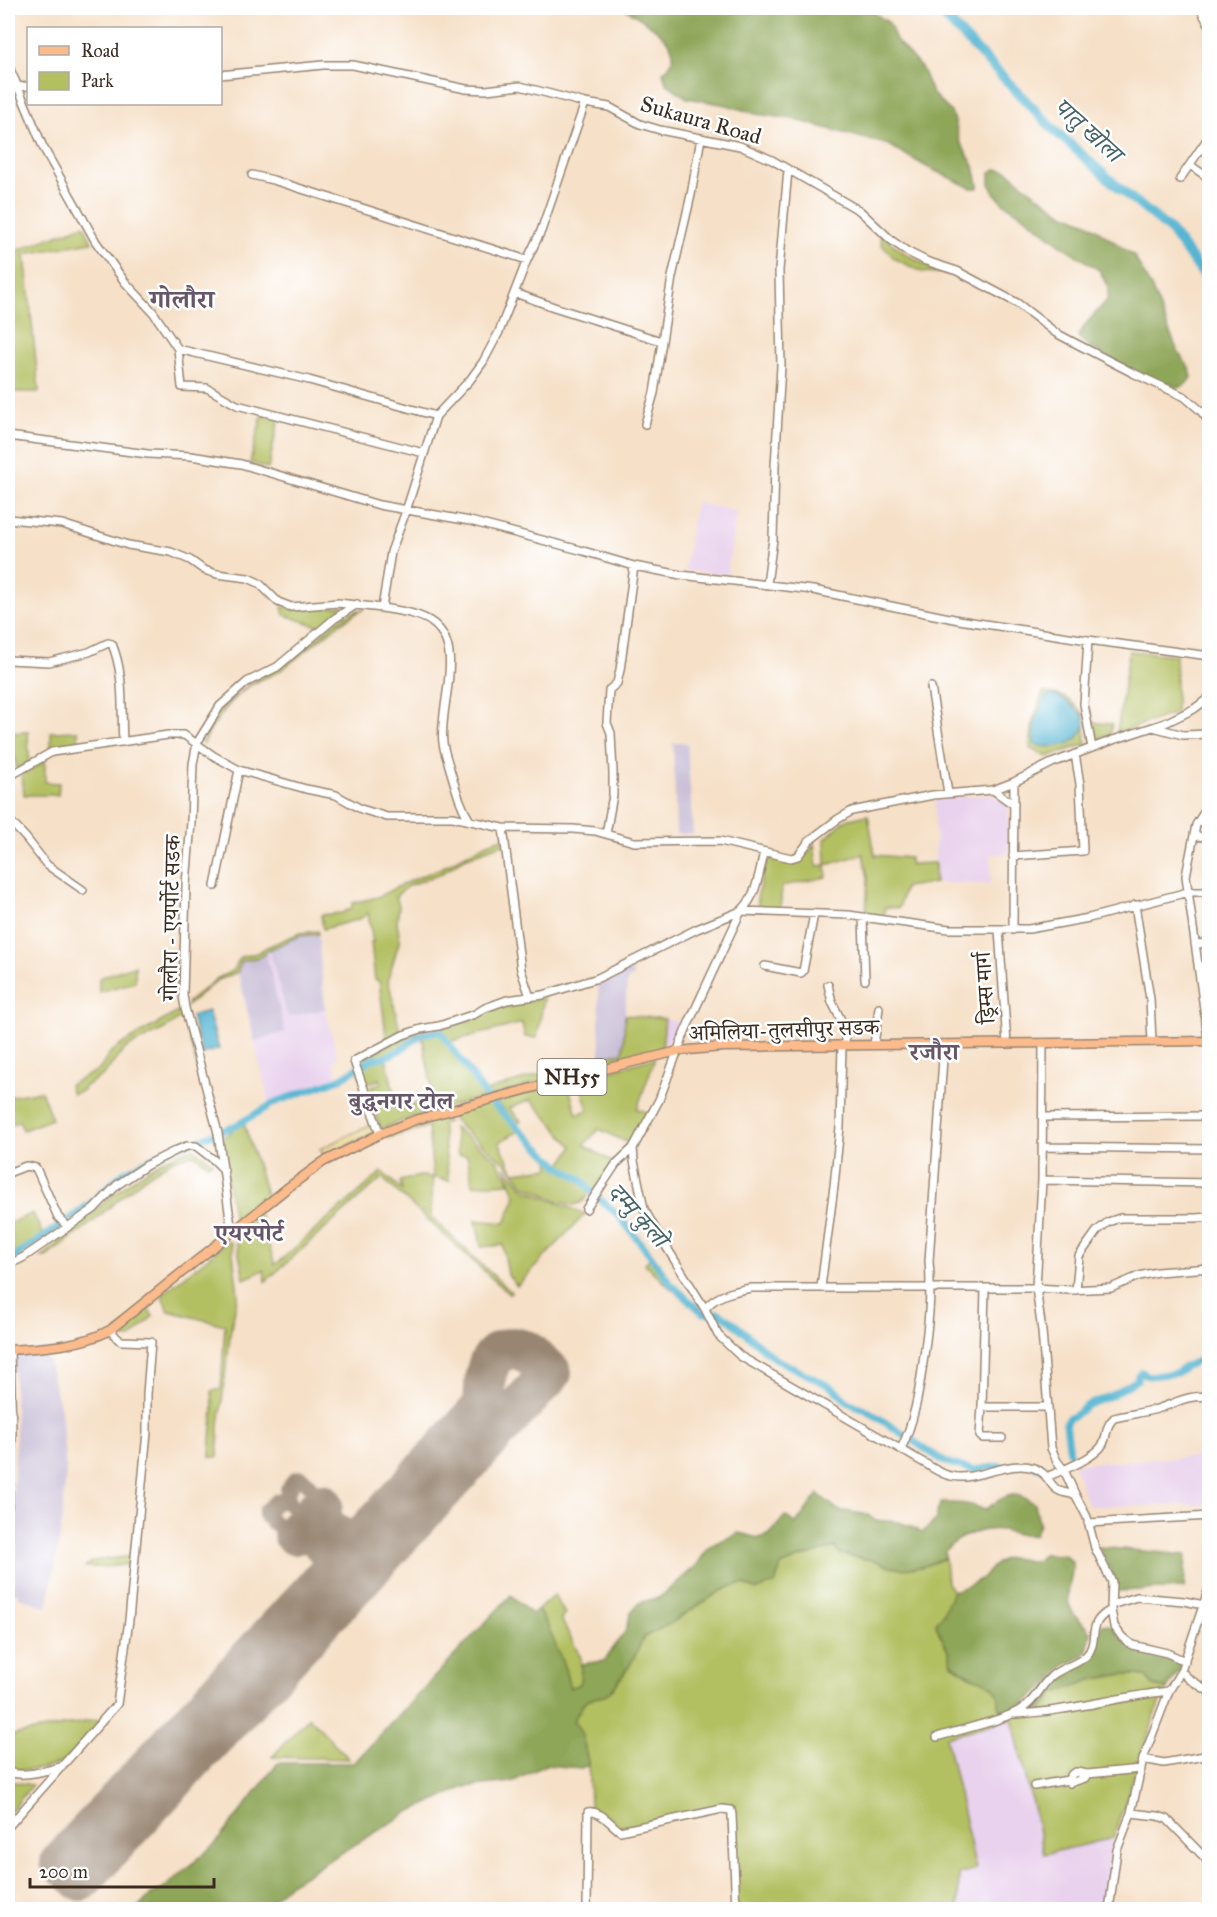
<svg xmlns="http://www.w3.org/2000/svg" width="1217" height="1917" viewBox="0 0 1217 1917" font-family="'IM FELL Great Primer','Noto Serif Devanagari',serif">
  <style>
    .built { fill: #e9d2ed }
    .industrial { fill: #c9bfd7 }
    .green { fill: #b3c062; stroke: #777540; stroke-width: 1.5 }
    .forest { fill: #8ea658; stroke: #64683b; stroke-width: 1.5 }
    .sand { fill: #eeda9e; stroke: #94825e; stroke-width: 1.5 }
    .water { fill: #54b5d2; stroke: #487078; stroke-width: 1.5 }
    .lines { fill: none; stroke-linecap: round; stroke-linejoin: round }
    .canal { stroke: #54b5d2; stroke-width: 7 }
    .river { stroke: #54b5d2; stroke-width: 10 }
    .taxiway { stroke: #988572; stroke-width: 16 }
    .runway { stroke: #988572; stroke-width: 42 }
    .minor-casing { stroke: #988572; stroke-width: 10 }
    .major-casing { stroke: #988572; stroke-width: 11 }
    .minor { stroke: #fff; stroke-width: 7 }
    .major { stroke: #fbbb8c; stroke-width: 8 }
    .labels { text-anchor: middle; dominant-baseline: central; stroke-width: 5; stroke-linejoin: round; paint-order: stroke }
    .shield { fill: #fff; stroke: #766a62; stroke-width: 1.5 }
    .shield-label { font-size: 21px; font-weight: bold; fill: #3b2a1e }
    .street-label { font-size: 22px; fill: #3b2a1e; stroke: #fff }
    .water-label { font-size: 24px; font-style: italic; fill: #456266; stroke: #fff }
    .neighbourhood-label { font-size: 24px; font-weight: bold; fill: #675668; stroke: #fff }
    .quarter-label { font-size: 26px; font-weight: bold; fill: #675668; stroke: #fff }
  </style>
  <rect width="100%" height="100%" fill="#fff"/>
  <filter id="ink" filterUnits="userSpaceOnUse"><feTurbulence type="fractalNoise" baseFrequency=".0167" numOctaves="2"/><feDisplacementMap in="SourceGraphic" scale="12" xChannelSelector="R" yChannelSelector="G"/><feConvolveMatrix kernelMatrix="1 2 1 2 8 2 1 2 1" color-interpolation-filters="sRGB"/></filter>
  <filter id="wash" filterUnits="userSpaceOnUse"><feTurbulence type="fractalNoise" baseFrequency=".008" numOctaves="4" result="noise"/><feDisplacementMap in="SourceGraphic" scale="24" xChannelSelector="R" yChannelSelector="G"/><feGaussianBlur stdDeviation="1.35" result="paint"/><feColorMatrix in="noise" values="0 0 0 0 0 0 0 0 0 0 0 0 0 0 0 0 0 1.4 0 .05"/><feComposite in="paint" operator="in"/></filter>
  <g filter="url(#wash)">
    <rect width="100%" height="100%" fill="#f6e0c7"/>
    <path class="built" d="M695,503L736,511L727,575L685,571Z
      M992,795L1008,801V854H991V884L935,883V798Z
      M318,934L325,1009L338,1058L333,1060L338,1079L269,1103L238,972L241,961L260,957L269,950Z
      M625,1015L665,1019L683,1023L676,1040L623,1047Z
      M1186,1457H1209V1505L1088,1506L1074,1464Z
      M1012,1718L1044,1854L1113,1838L1106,1909H958L959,1874L976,1869L946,1737Z"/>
    <path class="industrial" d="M673,743H687L693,834H676Z
      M318,934L325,1009L288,1017L269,950L299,936Z
      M266,953L285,1032L255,1041L238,972L241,961L260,957Z
      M627,963L634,976L627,980L623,1053L600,1056L598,978Z
      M45,1349L61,1410L66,1473L60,1538L47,1607L19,1597L18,1593H8V1554L13,1494L16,1431L13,1354Z"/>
    <path class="green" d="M84,225L92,242L25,254L39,392H8V254Z
      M879,233L906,254L924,264L953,274L922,272L895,259L882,245Z
      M262,415L279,419L268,469L250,462Z
      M347,606L318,631V626L284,615L282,607L300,609Z
      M364,609C333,625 309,650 281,670C272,676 261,679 252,684C233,694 212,726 203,745L202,743C207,730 214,718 223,707C244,685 270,672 295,655C317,641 337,613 364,609Z
      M1129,651L1176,655V713L1117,733Z
      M1043,692C1064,694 1071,700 1085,715L1084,717L1067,702L1057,696L1050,695L1039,746C1066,745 1069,748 1085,725L1086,744L1047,757L1030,748L1033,720Z
      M1089,722L1112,724L1110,734L1092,741Z
      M78,731V746L51,749V732Z
      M28,732L29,762L17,769L8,733Z
      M45,761V782L59,783L58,795H24L22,775Z
      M868,815L875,855L910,858V864L935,863V883L905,887L899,908L885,907L883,918L866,915L868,878L863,854L826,865L827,877L782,886L780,911L759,909L757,898L766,861L769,859L795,862L808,853L814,844L817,866L826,865L825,839L845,820Z
      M503,838L504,844L491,848L467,857L442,873L408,886L396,896L399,906L397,922L400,939L388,979L401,1035L387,1042L379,981L375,980L371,942H373L368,913L360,919L323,929L321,915L342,913L352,908V903L378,897L405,883L441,868L488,843Z
      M318,931V934L299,936L269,950L260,957L241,961L238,972L216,981L187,1006L188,1002L218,978L234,970L240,957L257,953L267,947L299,933Z
      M135,965V982L99,992V978Z
      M544,998L537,1038L525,1037L522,1023L449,1042L441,1030L422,1033L391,1054L372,1058L358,1066L357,1061L403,1037L419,1032L440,1028L475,1018L487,1010L509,1002Z
      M183,1009L200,1070H198L183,1016L166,1028L126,1048L102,1076L85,1086L83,1090L72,1094L69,1085L100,1069L110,1053L124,1043Z
      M625,1015L665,1019L662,1049L602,1065L600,1056L623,1053Z
      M439,1032L485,1097L436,1110L422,1035Z
      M386,1058L398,1111L418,1103L421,1114L381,1129L366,1090L381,1083L379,1079L364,1086L358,1068L372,1061Z
      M655,1058L637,1109L649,1113L633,1140L628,1143L599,1129L584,1145L613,1162L595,1192L579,1176L561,1165L573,1147L531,1100L509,1108L521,1121L517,1124L496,1101L567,1082L577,1114L588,1110L579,1079Z
      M567,1060L570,1073L488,1097L485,1091L558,1069V1061Z
      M41,1091L52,1119L23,1130L19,1121L8,1126V1097Z
      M490,1103L519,1131L499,1142L514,1172L550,1168L549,1160C562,1175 578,1174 590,1191C586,1200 582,1203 573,1205L559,1201L524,1185L509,1166L465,1131L448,1114Z
      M442,1115L448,1122L442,1124L449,1181L433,1177L431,1217L511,1292L509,1294L382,1178L266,1281L264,1270L244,1279L235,1234L259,1213L275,1265L382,1172L402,1190L400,1181L419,1176L433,1177L428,1127L387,1138L386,1134Z
      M244,1123L267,1197L234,1222L221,1139Z
      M454,1127L497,1160L510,1183L473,1185L467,1155H458Z
      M188,1149H194L213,1162L207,1164L195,1155C166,1153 117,1201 95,1220C79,1233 62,1245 46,1257H42C89,1219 130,1171 188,1149Z
      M505,1167L525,1189L585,1214L517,1286L508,1275L503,1245L481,1247L476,1220L505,1223L516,1197Z
      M33,1213L44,1237L20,1253L8,1259V1224Z
      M227,1242H230L232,1246L238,1294L231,1328L219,1426L218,1457H210L213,1409L212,1391L221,1389L225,1325L169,1311L162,1298L164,1293Z
      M651,1256L671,1285L690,1303L669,1287L645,1264Z
      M148,1309L153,1316L131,1338L120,1337L117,1331Z
      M836,1547L861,1558L877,1561L887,1566L922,1567L945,1558L947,1583L953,1591L943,1614L936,1624C941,1641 949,1645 952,1664L970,1676L984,1680L996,1689L1007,1713L1012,1717L1043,1709L1053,1694L1091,1680L1124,1674L1146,1676L1154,1686L1167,1689L1161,1698L1113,1838L1044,1854L1012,1718L946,1737L976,1869L959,1874L958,1909H734L729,1805C720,1805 710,1809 701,1811C677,1817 648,1826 623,1826C610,1825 608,1811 590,1810C589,1781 591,1746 573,1721L584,1703L590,1699L612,1690L630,1665L644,1637L671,1623L719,1592L732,1586L743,1584L758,1590L781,1566L802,1557Z
      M133,1556V1564L105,1567H85L92,1561Z
      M554,1595L565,1614L561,1619L581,1658V1684L569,1688L565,1669L538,1610Z
      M309,1717L349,1759L272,1757Z
      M102,1719C93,1728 72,1757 63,1762C50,1769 21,1773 8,1768V1736Z
      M8,1781L32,1785L8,1815Z"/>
    <path class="forest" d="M624,8H867L889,23L896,40L922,69L932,93L950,111L954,118L960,142L974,166L978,184V188H971L927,167L889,145L792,119L756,114L727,105L687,98L666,83L663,72C695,47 643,21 624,8Z
      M996,169L1008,171L1026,187L1061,212L1089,224L1134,256L1152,289L1178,352L1190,369L1192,377L1185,385L1178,388C1146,375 1104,361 1078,337L1085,325L1108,299V288L1100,271L1061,245L1021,214L1003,203L993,191L990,184V172Z
      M818,1494L838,1510L869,1515L875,1521C894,1520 906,1522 922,1533L937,1519V1511L941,1503C957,1503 969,1502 984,1510C1004,1497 1011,1487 1035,1504L1039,1524L1034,1535C1022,1537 1014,1532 1002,1530C983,1527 958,1536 945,1551V1558L922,1567L901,1569L887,1566L877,1561L840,1554L836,1547L802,1557L781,1566L775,1584L757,1590L743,1584L732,1586L719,1592L671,1623L644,1637L630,1665L612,1690L604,1696L590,1699L584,1703L573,1721C584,1730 585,1752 589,1765L581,1768L545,1765L512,1782L465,1787L409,1812L288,1885L264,1906L253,1910L138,1909L148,1897L168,1885L216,1843L278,1763H354L511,1595L532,1614L538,1610L548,1626L565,1669L570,1688L580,1684L581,1664L604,1661L625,1632L631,1612L639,1603L660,1597L696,1566L707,1550L714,1544L739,1533L758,1538L769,1535L785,1516L796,1524Z
      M1099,1547L1186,1555L1184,1588L1116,1591L1113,1575Z
      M1043,1554L1065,1555L1072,1562L1073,1566L1068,1593L1069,1605L1074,1615L1087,1627L1091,1633L1087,1650L1083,1656L1065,1665L1026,1703L1007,1713L1003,1711L999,1706C1000,1685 989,1684 973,1677C966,1674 959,1668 952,1664C949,1645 941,1641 936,1623L943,1614L953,1591C963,1588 974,1584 983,1577C990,1571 994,1562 1004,1559C1015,1555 1025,1563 1037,1561Z
      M1102,1624L1112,1626L1121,1638L1182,1662L1180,1669L1167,1689L1154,1686L1146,1676L1124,1674L1091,1680L1053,1694L1043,1709L1034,1711L1032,1708C1038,1698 1045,1686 1055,1678C1065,1670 1089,1663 1094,1652C1098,1643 1097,1633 1102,1624Z"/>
    <path class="sand" d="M432,1093L436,1110L421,1114L417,1097Z
      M374,1123L377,1131L325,1156L320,1149Z"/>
    <path class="water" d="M1046,696C1062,694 1073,706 1084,717L1085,725C1083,730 1079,738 1073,741C1064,747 1043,748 1034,744L1035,721Z
      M208,1011L219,1049L202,1054L191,1016Z"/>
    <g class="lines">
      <path class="canal" d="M8,1261L63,1224L91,1203L123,1173L171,1148L203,1138L235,1126L276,1102L340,1079L372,1059L385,1057L399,1051L422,1034L440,1031L489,1100L560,1167L581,1179L595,1195L618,1215L651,1256L671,1284L703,1313H719L729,1319L774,1358L833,1388L849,1403L865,1409L945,1462L974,1470L1000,1466
        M1070,1453L1066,1423L1068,1418L1074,1416L1086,1406L1112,1395L1137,1380L1138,1375L1142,1372L1149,1376L1177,1373L1186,1366L1210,1356
        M1035,1466L1049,1471"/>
      <path class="river" d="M936,8L1056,132L1125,193L1170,230L1210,283"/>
      <path class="taxiway" d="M290,1502C284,1492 289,1486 296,1479L302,1478L309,1485
        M274,1523L266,1516V1511L277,1501H287L337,1546C366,1564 388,1528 406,1510
        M311,1612C328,1594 357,1573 337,1546"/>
      <path class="runway" d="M513,1348L526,1351L551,1373L81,1880L61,1862L333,1569C336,1551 312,1523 294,1534L322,1504C314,1520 335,1540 351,1541L364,1536L484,1406C486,1383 481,1352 513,1348Z"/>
    </g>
  </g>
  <g filter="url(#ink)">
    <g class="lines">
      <g class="minor-casing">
        <path id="minor" d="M1200,8L1210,27
          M8,65L18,87L28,86
          M220,75L323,65H353L466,89L486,90L520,86L585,103L609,107L640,124L660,130L740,146L772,160L860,211L891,240L908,252L926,261L957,271L1017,303L1056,333L1071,341L1133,373L1185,397L1201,411L1210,423
          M8,92L18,87L43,147L96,242L125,282L153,312L178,349L182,387L207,388L237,405L424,453
          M1190,165L1210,179
          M252,175L273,180L527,260
          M1180,179L1210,135
          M515,293L554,307L661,341
          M178,349L309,380L436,416
          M645,424L654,393L672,277L691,195L701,138
          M8,436L148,454L191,456L241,464L379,505L470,521L580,550L634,566L681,575L813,590L959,620L1088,640L1210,656
          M8,519L62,524L128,545L171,552L190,560L204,570L217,574L248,578L259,583L278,602L291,607L338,603L382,608
          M767,584L773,539L775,466L781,366L779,270L788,170
          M1088,640L1084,704L1092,748
          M8,660L49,662L89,652L108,643L112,644C125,675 121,709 123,742
          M931,687L948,793
          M1153,727L1183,735L1210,734
          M8,777L52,752L168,735H184L214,756L239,770L306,789L336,795L361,809L387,817H453L503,828L573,829L595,831L634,842L720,841L791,858L798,856L810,840L838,819L852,811L933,795L993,790L1014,782L1052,763L1113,740L1165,723L1194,709L1210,697
          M993,790L1014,805
          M1210,803L1196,825L1186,876L1210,1053
          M8,819L26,838L47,865L83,890
          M470,821C459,804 455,785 449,766C447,758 444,751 443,743C438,708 466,650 434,624C421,613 399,611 382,608L391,552L406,511L436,416L470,380L483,362L499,332L527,260L541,231L585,103
          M503,828L521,970L530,997
          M606,834L613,795V773L611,733L607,723L609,690L617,683L620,670L634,566
          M1194,836L1210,837
          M764,852C759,873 757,896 741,911L686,1029L659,1100L633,1148L634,1161L644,1209L654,1227L705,1309L718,1335L740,1356L926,1464C933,1468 943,1475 951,1476C976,1482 1009,1459 1034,1468C1054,1475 1045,1493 1075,1494L1087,1517L1095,1548L1112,1582L1111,1610L1114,1626L1122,1637L1132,1645L1167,1653L1185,1661
          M1013,856L1083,851L1080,784L1075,754
          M215,886L239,770
          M1135,905L1150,999L1152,1042
          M863,917L865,980
          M999,930L1007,1044
          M1013,930L1014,782
          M1195,944L1210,943
          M765,966L801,973L803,971L814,914
          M828,985L832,1002L845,1028V1045
          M1043,1043L1042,1180L1036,1288L1042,1331L1051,1448L1057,1461L1064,1470L1075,1494
          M874,1045L879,1008
          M1044,1117L1210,1116
          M380,1134L354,1061L403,1035L421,1029L439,1026L475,1014L485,1008L507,1000L543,995L598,978L697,929L741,911L848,915L949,929H1029L1089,918L1188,892H1210
          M1043,1147L1210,1149
          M8,1173L26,1166L36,1168L58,1217L67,1226
          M1042,1180L1210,1183
          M586,1209L616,1164L633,1148
          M232,1233L218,1133L185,1008L183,995L186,885L191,822L193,764L197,743L220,706L247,682L277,667L334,619L357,604
          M8,1265L24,1257L94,1209L117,1185L147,1165L177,1150L187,1146H196L214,1160L224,1170
          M821,1287L834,1186L840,1127L842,1045
          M985,1288L982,1407L980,1436L983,1438H1002
          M1076,1290L1079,1256L1097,1231L1108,1222L1120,1218H1196L1210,1217
          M705,1309C715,1295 735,1291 751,1288H1036L1069,1290L1111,1288L1139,1276L1157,1272L1210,1268
          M982,1407H1048
          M901,1449C914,1422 919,1393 923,1363C928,1328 932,1296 929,1261L944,1044
          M1046,1477C1061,1471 1096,1458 1103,1444C1108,1434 1105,1426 1114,1418C1127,1415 1140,1413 1153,1410C1174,1405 1185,1394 1210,1397
          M8,1507L12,1433L10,1350
          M1088,1523L1210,1516
          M1111,1605L1137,1597L1184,1601L1204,1605
          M1181,1671L1189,1679L1210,1692
          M1015,1714C1067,1712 1117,1697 1169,1691
          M937,1737C960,1729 1010,1720 1027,1705C1038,1696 1043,1682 1054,1674C1064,1667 1078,1664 1086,1656C1101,1640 1084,1624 1111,1610
          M1143,1759L1164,1763L1210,1755
          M8,1772C25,1778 45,1770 62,1767
          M1087,1774L1085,1778L1070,1783L1068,1780L1072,1774L1076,1772L1087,1774L1141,1769
          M1034,1786L1068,1780
          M1131,1813L1158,1816L1167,1819L1210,1863
          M8,1827L117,1704L129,1620L141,1494L147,1432V1394L151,1342L122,1341L118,1339L110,1330
          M587,1910L588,1812C601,1810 610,1824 620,1831L722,1809L731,1810L732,1815L736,1910
          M1109,1910L1117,1850L1131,1813L1143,1759L1169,1691L1181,1671L1210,1585"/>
      </g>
      <g class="major-casing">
        <path id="major" d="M8,1350C39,1348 82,1346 110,1330L286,1189L323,1162L380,1134L415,1120L572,1077L678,1051L722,1047L1210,1041"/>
      </g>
      <use href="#minor" class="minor"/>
      <use href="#major" class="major"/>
    </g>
  </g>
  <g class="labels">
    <rect class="shield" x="537.5" y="1059" width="69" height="36" rx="4.5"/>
    <g class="shield-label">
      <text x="572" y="1077">NH55</text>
    </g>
    <g class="street-label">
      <text transform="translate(701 120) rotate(16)">Sukaura Road</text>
      <text transform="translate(171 918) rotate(-89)">गोलौरा - एयर्पोर्ट सडक</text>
      <text transform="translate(985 988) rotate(-94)">ड्रिम्स मार्ग</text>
      <text transform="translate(784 1030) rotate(-2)">अमिलिया-तुलसीपुर सडक</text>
    </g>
    <g class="water-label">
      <text transform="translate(1088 130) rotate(42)">पातु खोला</text>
      <text transform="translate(638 1215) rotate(48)">दम्मु कुलो</text>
    </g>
    <g class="neighbourhood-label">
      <text x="934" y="1052">रजौरा</text>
      <text x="401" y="1101">बुद्धनगर टोल</text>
      <text x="249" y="1233">एयरपोर्ट</text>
    </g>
    <g class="quarter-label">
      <text x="182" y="299">गोलौरा</text>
    </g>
  </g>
  <rect width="1217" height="1917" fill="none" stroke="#fff" stroke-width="30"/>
  <rect x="27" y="27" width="195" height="78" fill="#ffffff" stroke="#b1aaa5" stroke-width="1.5"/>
  <rect x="39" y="46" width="30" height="9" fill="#fbbb8c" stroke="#b1aaa5" stroke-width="1.5"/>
  <text x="81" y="57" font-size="18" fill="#3b2a1e">Road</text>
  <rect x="39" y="72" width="30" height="18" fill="#b3c062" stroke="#b1aaa5" stroke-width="1.5"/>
  <text x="81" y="87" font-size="18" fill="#3b2a1e">Park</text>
  <path d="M30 1878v9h184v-9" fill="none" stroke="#3b2a1e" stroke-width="3"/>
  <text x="39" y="1878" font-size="18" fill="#3b2a1e" stroke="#ffffff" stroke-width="4.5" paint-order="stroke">200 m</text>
</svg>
